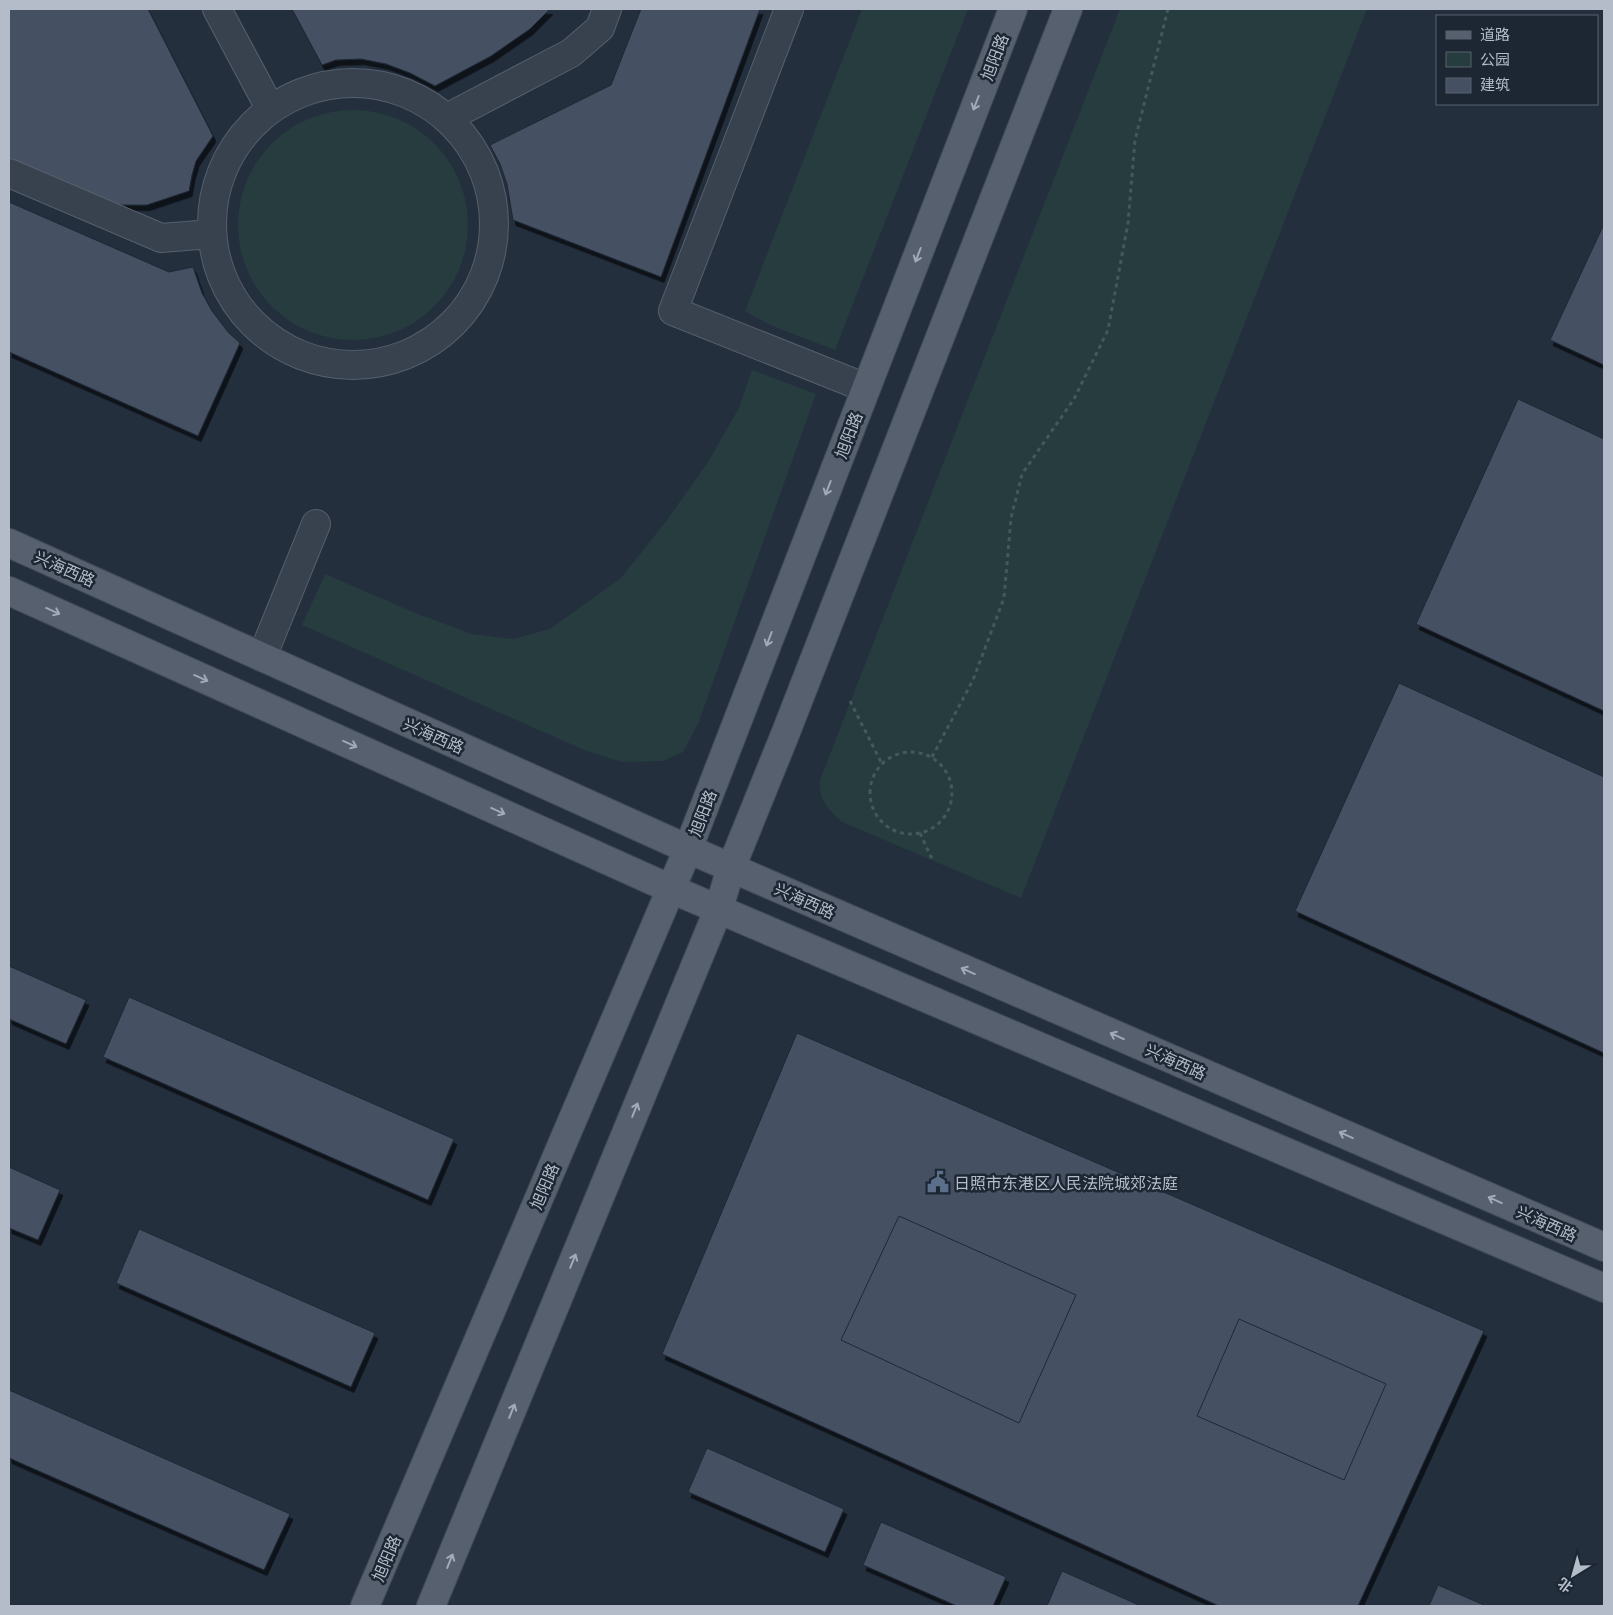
<svg xmlns="http://www.w3.org/2000/svg" width="1613" height="1615" viewBox="0 0 1613 1615" font-family="Barlow,'Noto Sans SC',sans-serif">
  <style>
    .green { fill: #263c3f }
    .building { fill: #455162; stroke: #1f2835; filter: url(#shadow) }
    .lines { fill: none; stroke-linecap: round; stroke-linejoin: round }
    .minor-casing { stroke: #565f6c; stroke-width: 30 }
    .major-casing { stroke: #414a57; stroke-width: 30 }
    .path { stroke: #44595c; stroke-width: 3; stroke-dasharray: 4 4; stroke-linecap: butt }
    .minor { stroke: #38414e; stroke-width: 28 }
    .major { stroke: #56606e; stroke-width: 28 }
    .oneway { stroke: #a1aab7 }
    .labels { text-anchor: middle; dominant-baseline: central; stroke-width: 5; stroke-linejoin: round; paint-order: stroke }
    .street-label { font-size: 16px; fill: #b4bcc9; stroke: #1d2633 }
    .poi-label { font-size: 16px; fill: #b4bcc9; stroke: #1d2633; text-anchor: start }
  </style>
  <defs>
    <filter id="shadow"><feDropShadow dx="3" dy="5.5" stdDeviation="0" flood-color="#0009"/></filter>
  </defs>
  <rect width="100%" height="100%" fill="#242f3e"/>
  <path class="green" d="M862,9H968L835,350L770,325L745,311Z
    M1120,9H1367L1021,898L842,822C828,810 818,799 820,780Z
    M238 225a115 115 0 1 1 230 0a115 115 0 1 1-230 0Z
    M752,370L816,394L698,724L683,752L663,761L622,762L584,750L302,625L325,574L418,614L472,634L513,639L550,629L621,578L667,520L708,462L739,408Z"/>
  <path class="building" d="M9,9H148L213,136L196,161L192,175L189,191L147,205H116L9,159Z
    M292,9H550L530,29L491,56L435,86L410,73L386,64L361,59L336,60L322,65Z
    M641,9H760L661,277L513,220L507,184L500,164L490,145L611,85Z
    M9,202L169,272L193,267L202,293L212,311L228,332L240,343L198,436L9,352Z
    M1604,224V365L1550,340Z
    M1518,399L1604,439V711L1416,624Z
    M1399,683L1604,777V1053L1295,911Z
    M9,966L86,1000L66,1044L9,1019Z
    M129,997L454,1139L428,1200L103,1057Z
    M797,1033L1484,1331L1358,1606H1219L662,1354Z
    M9,1167L60,1190L38,1240L9,1228Z
    M899,1216L1076,1295L1019,1423L841,1340Z
    M139,1229L375,1333L351,1387L116,1283Z
    M1239,1319L1386,1384L1344,1480L1197,1416Z
    M9,1390L290,1514L264,1570L9,1458Z
    M707,1448L844,1509L825,1552L688,1492Z
    M881,1522L1006,1577L993,1606H957L863,1565Z
    M1062,1571L1141,1606H1047Z
    M1438,1585L1486,1606H1429Z"/>
  <g class="lines">
    <g class="minor-casing">
      <path id="minor" d="M217,9L270,108
        M789,9L673,311L866,388
        M212 224a141 141 0 1 1 282 0a141 141 0 1 1-282 0Z
        M447,118L571,53L600,28L607,9
        M9,173L161,238L211,234
        M262,657L316,524"/>
    </g>
    <g class="major-casing">
      <path id="major" d="M9,543L688,849L1604,1247
        M9,591L671,889L1604,1288
        M365,1606L688,849L1013,9
        M431,1606L719,908L731,868L786,732L1068,9"/>
    </g>
    <path class="path" d="M850,701L882,764
      M870 793a41 41 0 1 1 82 0a41 41 0 1 1-82 0Z
      M932,757L973,680L1004,598L1011,518L1022,474L1074,399L1108,330L1128,223L1135,140L1168,9
      M920,833L933,861"/>
    <use href="#minor" class="minor"/>
    <use href="#major" class="major"/>
  </g>
  <defs><path id="oneway-shaft" d="M-6 0H5M1.5-3L5.5 0L1.5 3" fill="none" stroke-width="1.6" stroke-linecap="round" stroke-linejoin="round" transform="scale(1.25)"/></defs>
  <g class="oneway">
    <use href="#oneway-shaft" transform="translate(976 103) rotate(111)"/>
    <use href="#oneway-shaft" transform="translate(918 255) rotate(111)"/>
    <use href="#oneway-shaft" transform="translate(828 488) rotate(111)"/>
    <use href="#oneway-shaft" transform="translate(53 611) rotate(24)"/>
    <use href="#oneway-shaft" transform="translate(769 639) rotate(111)"/>
    <use href="#oneway-shaft" transform="translate(201 678) rotate(24)"/>
    <use href="#oneway-shaft" transform="translate(350 744) rotate(24)"/>
    <use href="#oneway-shaft" transform="translate(498 811) rotate(24)"/>
    <use href="#oneway-shaft" transform="translate(968 971) rotate(-156)"/>
    <use href="#oneway-shaft" transform="translate(1117 1036) rotate(-156)"/>
    <use href="#oneway-shaft" transform="translate(635 1110) rotate(-68)"/>
    <use href="#oneway-shaft" transform="translate(1346 1135) rotate(-156)"/>
    <use href="#oneway-shaft" transform="translate(1495 1200) rotate(-156)"/>
    <use href="#oneway-shaft" transform="translate(573 1261) rotate(-68)"/>
    <use href="#oneway-shaft" transform="translate(512 1411) rotate(-68)"/>
    <use href="#oneway-shaft" transform="translate(450 1561) rotate(-68)"/>
  </g>
  <defs>
    <g id="civic-bare" transform="scale(1.725)"><path d="M-.6-6.5H3V-4.5H.6V-3L4-1V1h2V6H-6V1h2V-1L-.6-3ZM-1.2 2.5V6h2.4V2.5Z" fill="#5c6f8a" stroke="#1d2633" stroke-width="2.5" paint-order="stroke"/></g>
  </defs>
  <g fill-rule="evenodd">
    <use href="#civic-bare" x="938" y="1182"/>
  </g>
  <g class="labels">
    <g class="street-label">
      <text transform="translate(994 57) rotate(-69)">旭阳路</text>
      <text transform="translate(848 435) rotate(-69)">旭阳路</text>
      <text transform="translate(65 568) rotate(24)">兴海西路</text>
      <text transform="translate(434 735) rotate(24)">兴海西路</text>
      <text transform="translate(702 813) rotate(-69)">旭阳路</text>
      <text transform="translate(805 900) rotate(24)">兴海西路</text>
      <text transform="translate(1176 1061) rotate(24)">兴海西路</text>
      <text transform="translate(544 1186) rotate(-67)">旭阳路</text>
      <text transform="translate(1547 1223) rotate(24)">兴海西路</text>
      <text transform="translate(386 1558) rotate(-67)">旭阳路</text>
    </g>
    <g class="poi-label">
      <text x="954" y="1182">日照市东港区人民法院城郊法庭</text>
    </g>
  </g>
  <rect width="1613" height="1615" fill="none" stroke="#b4bcc9" stroke-width="20"/>
  <rect x="1436" y="15" width="162" height="90" fill="#1d2633" stroke="#59626f"/>
  <rect x="1446" y="31" width="25" height="8" fill="#56606e" stroke="#59626f"/>
  <text x="1480" y="40" font-size="15" fill="#b4bcc9">道路</text>
  <rect x="1446" y="52" width="25" height="15" fill="#263c3f" stroke="#59626f"/>
  <text x="1480" y="65" font-size="15" fill="#b4bcc9">公园</text>
  <rect x="1446" y="78" width="25" height="15" fill="#455162" stroke="#59626f"/>
  <text x="1480" y="90" font-size="15" fill="#b4bcc9">建筑</text>
  <g transform="translate(1573 1575) rotate(217)" stroke="#1d2633" stroke-width="4" paint-order="stroke">
  <path d="M0-4L9 19L0 12L-9 19Z" fill="#b4bcc9"/>
  <text y="-8" font-size="14" font-weight="bold" text-anchor="middle" fill="#b4bcc9">北</text>
  </g>
</svg>
